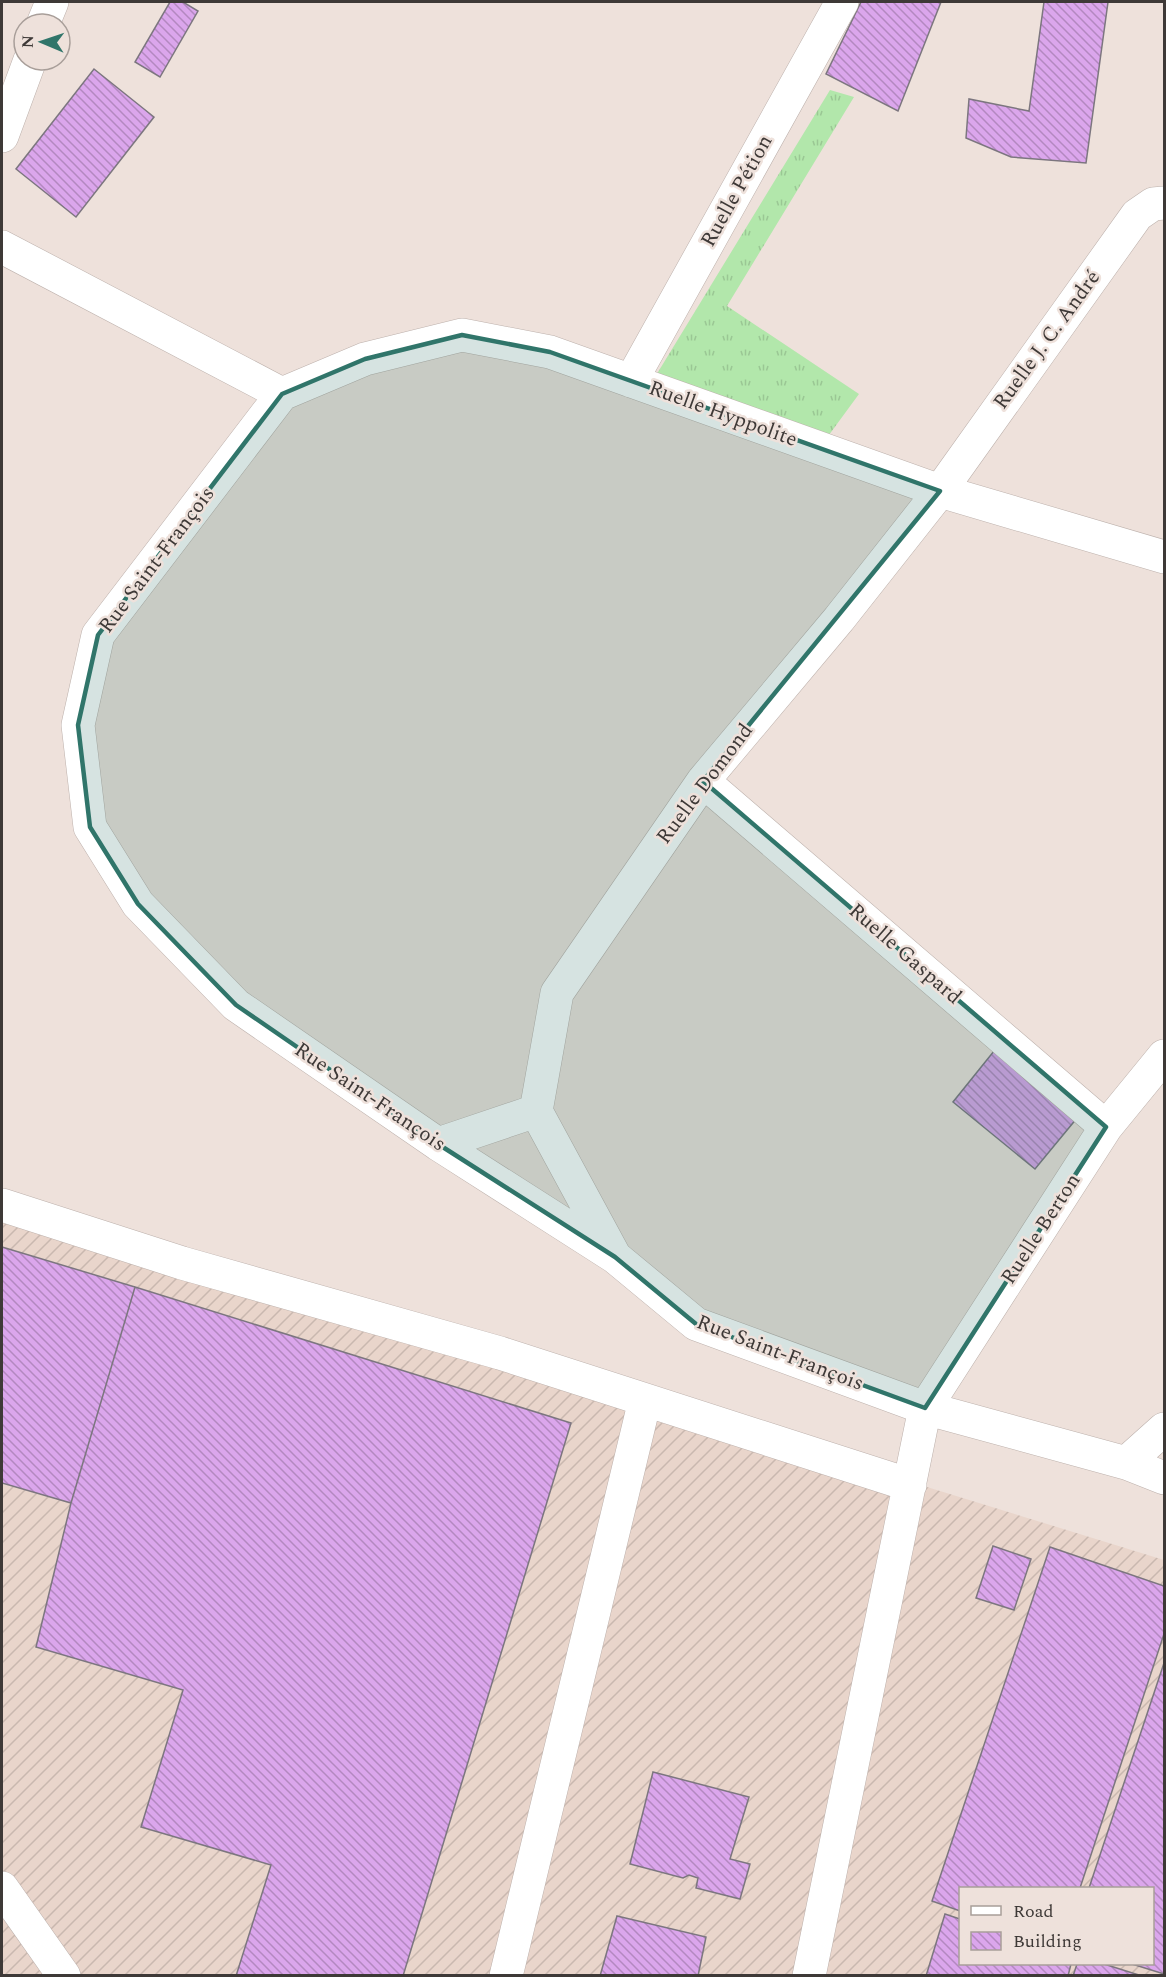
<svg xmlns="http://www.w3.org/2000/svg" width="1166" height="1977" viewBox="0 0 1166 1977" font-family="Spectral,serif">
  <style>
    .industrial { fill: url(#industrial-furrows); fill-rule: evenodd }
    .grass { fill: url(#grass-tufts) }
    .building { fill: url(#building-back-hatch); stroke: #7c767f; stroke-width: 1.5 }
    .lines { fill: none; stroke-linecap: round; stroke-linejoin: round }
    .minor-casing { stroke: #bdb1ac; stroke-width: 34 }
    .minor { stroke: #fff; stroke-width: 33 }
    .marked { fill: #30756a; fill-opacity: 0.2; stroke: #30756a; stroke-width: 4.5; stroke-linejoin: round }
    .labels { text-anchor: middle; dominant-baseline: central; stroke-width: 5; stroke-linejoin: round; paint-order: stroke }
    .street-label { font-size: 21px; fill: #3e3937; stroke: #eee1db }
  </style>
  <defs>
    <pattern id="industrial-furrows" width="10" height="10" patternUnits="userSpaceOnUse" patternTransform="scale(1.5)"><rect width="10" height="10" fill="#e9d5cb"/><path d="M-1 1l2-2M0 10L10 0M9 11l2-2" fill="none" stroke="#c9b8af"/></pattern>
    <pattern id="grass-tufts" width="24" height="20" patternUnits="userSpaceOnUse" patternTransform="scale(1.5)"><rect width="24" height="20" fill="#b2e7ab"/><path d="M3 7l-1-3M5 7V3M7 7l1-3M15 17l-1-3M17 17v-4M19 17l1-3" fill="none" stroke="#9ac794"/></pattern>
    <pattern id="building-back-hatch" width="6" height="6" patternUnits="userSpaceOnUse" patternTransform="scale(1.5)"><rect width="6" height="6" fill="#dba6ec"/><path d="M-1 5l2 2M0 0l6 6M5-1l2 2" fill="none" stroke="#b388c0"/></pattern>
  </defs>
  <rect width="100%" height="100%" fill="#eee1db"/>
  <path class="industrial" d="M2,1202L1164,1560V1975H2ZM960,1888H1152V1964H960Z"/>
  <path class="grass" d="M830,90L854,97L727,306L859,394L826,439L655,377Z"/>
  <path class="building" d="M170,2H183L198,11L160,77L135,62Z
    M861,2H941L898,111L826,74Z
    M1044,2H1108L1086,163L1011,157L966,138L969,99L1029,111Z
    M94,69L154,117L76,217L16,169Z
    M994,1051L1077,1118L1035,1169L953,1102Z
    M2,1247L135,1287L71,1503L2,1483Z
    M135,1287L571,1423L403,1976H236L271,1865L141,1827L183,1690L36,1647L71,1503Z
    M993,1546L1031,1559L1014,1610L976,1598Z
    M1050,1547L1164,1586V1634L1080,1888H960V1911L932,1901Z
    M1164,1663V1974L1132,1964H1152V1888H1089Z
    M653,1772L749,1797L730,1859L750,1864L740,1899L696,1888L698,1878L689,1875L683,1878L630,1864Z
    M945,1914L960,1919V1964H1071L1068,1976H926Z
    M617,1916L706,1937L698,1976H600Z
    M1077,1964H1104L1142,1976H1073Z"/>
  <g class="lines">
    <g class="minor-casing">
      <path id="minor" d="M43,24L52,2
        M2,136L30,60
        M2,247L282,394
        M631,381L842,2
        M282,394L98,635L78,725L90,827L138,904L236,1005L438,1144L615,1257L696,1324L925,1408L1126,1463L1164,1478
        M282,394L365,359L462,335L550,352L940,491L1164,557
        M703,781L1106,1127
        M438,1144L536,1111
        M2,1205L182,1263L500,1353L910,1485
        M614,1255L536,1111L557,993L703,781L839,619L940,491L1137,215L1153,204L1164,203
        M1126,1463L1164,1429
        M2,1888L64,1976
        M506,1976L645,1400
        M809,1976L925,1408L1106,1127L1164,1056"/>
    </g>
    <use href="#minor" class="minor"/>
  </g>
  <path class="marked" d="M462,335L550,352L940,491L703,781L1106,1127L925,1408L696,1324L615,1257L438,1144L236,1005L138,904L90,827L78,725L98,635L282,394L365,359Z"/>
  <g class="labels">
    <g class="street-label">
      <text transform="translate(737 191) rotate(-61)">Ruelle Pétion</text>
      <text transform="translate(1047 340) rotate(-54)">Ruelle J. C. André</text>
      <text transform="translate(723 414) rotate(20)">Ruelle Hyppolite</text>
      <text transform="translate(157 560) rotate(-53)">Rue Saint-François</text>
      <text transform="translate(705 784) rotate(-53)">Ruelle Domond</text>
      <text transform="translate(905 954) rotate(41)">Ruelle Gaspard</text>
      <text transform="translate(370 1097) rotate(34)">Rue Saint-François</text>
      <text transform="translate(1041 1229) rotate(-57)">Ruelle Berton</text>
      <text transform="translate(780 1353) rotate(21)">Rue Saint-François</text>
    </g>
  </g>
  <rect width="1166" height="1977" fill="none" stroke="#3e3937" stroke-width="6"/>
  <rect x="959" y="1887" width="195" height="78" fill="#eee1db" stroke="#a89e99" stroke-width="1.5"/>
  <rect x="971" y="1906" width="30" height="9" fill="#ffffff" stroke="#a89e99" stroke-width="1.5"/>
  <text x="1013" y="1917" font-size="18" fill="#3e3937">Road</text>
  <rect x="971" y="1932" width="30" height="18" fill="url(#building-back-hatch)" stroke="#a89e99" stroke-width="1.5"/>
  <text x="1013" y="1947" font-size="18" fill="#3e3937">Building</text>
  <g transform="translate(42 42) rotate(272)"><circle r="28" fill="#eee1db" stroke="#a89e99" stroke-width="1.5"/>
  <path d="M0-4.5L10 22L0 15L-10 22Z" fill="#30756a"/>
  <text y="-9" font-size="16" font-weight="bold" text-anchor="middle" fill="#3e3937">N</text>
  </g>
</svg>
